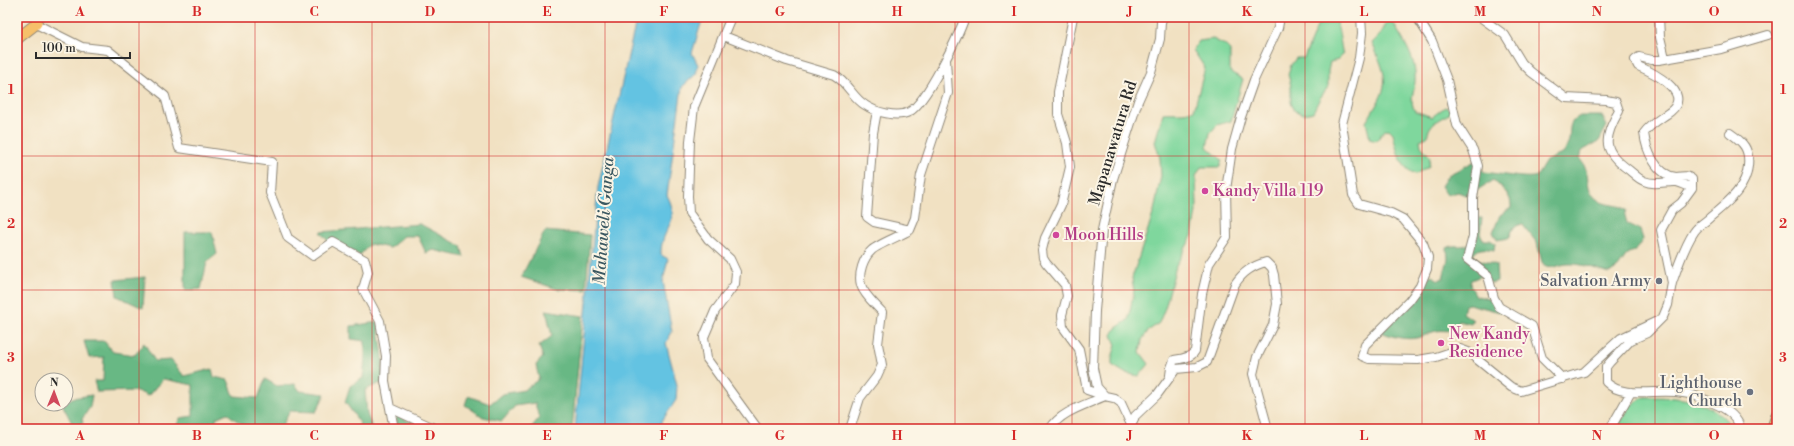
<svg xmlns="http://www.w3.org/2000/svg" width="1794" height="446" viewBox="0 0 1794 446" font-family="'Libre Bodoni',serif">
  <style>
    .green { fill: #7fd79d; stroke: #558164 }
    .forest { fill: #67b884; stroke: #497258 }
    .water { fill: #64c3e2; stroke: #487786 }
    .lines { fill: none; stroke-linecap: round; stroke-linejoin: round }
    .minor-casing { stroke: #8e8676; stroke-width: 10 }
    .major-casing { stroke: #8e8676; stroke-width: 12 }
    .minor { stroke: #fff; stroke-width: 8 }
    .major { stroke: #f6c06b; stroke-width: 10 }
    .grid { fill: none; stroke: #d62828; stroke-width: 1; stroke-opacity: 0.55 }
    .hotel-dot { fill: #d1479c; stroke: #fcf5e5; stroke-width: 1.5 }
    .worship-dot { fill: #6b7280; stroke: #fcf5e5; stroke-width: 1.5 }
    .labels { text-anchor: middle; dominant-baseline: central; stroke-width: 4; stroke-linejoin: round; paint-order: stroke }
    .street-label { font-size: 16px; fill: #2b2b2b; stroke: #fcf5e5 }
    .hotel-label { font-size: 16px; fill: #b23c85; stroke: #fcf5e5; text-anchor: start }
    .worship-label { font-size: 16px; fill: #5b616d; stroke: #fcf5e5; text-anchor: end }
    .water-label { font-size: 17px; font-style: italic; fill: #3c5962; stroke: #fcf5e5 }
    .neatline { fill: none; stroke: #d62828; stroke-width: 1.5 }
    .grid-label { font-size: 13px; text-anchor: middle; font-weight: bold; fill: #d62828 }
  </style>
  <rect width="100%" height="100%" fill="#fcf5e5"/>
  <filter id="ink" filterUnits="userSpaceOnUse"><feTurbulence type="fractalNoise" baseFrequency=".025" numOctaves="2"/><feDisplacementMap in="SourceGraphic" scale="8" xChannelSelector="R" yChannelSelector="G"/><feConvolveMatrix kernelMatrix="1 2 1 2 8 2 1 2 1" color-interpolation-filters="sRGB"/></filter>
  <filter id="wash" filterUnits="userSpaceOnUse"><feTurbulence type="fractalNoise" baseFrequency=".012" numOctaves="4" result="noise"/><feDisplacementMap in="SourceGraphic" scale="16" xChannelSelector="R" yChannelSelector="G"/><feGaussianBlur stdDeviation="0.9" result="paint"/><feColorMatrix in="noise" values="0 0 0 0 0 0 0 0 0 0 0 0 0 0 0 0 0 1.4 0 .05"/><feComposite in="paint" operator="in"/></filter>
  <g filter="url(#wash)">
    <rect width="100%" height="100%" fill="#f1e1c2"/>
    <path class="green" d="M1321,17L1334,19C1340,28 1340,43 1343,55L1338,60L1330,62L1328,71V87L1320,98L1313,112L1304,114L1295,111L1291,103V86L1288,74L1291,65L1296,58H1304Z
      M1388,21L1393,22C1403,42 1417,57 1415,82C1414,92 1409,101 1415,111L1432,117L1445,107L1450,109L1449,114C1438,120 1429,123 1427,137L1420,140L1421,146L1430,157L1429,166L1416,174C1400,169 1396,148 1393,133L1389,129L1385,130L1376,141L1370,139L1366,122C1389,86 1390,82 1372,43L1380,35Z
      M1213,39L1225,45L1230,50V72L1243,79L1231,121L1217,125L1210,133L1207,147L1222,160L1220,167H1201L1196,176L1197,205L1192,236L1176,266L1165,308L1159,323L1148,331L1142,340L1140,352L1149,364L1139,376L1125,373L1112,365V358L1116,345L1112,335L1116,328L1128,320L1134,291L1132,278L1154,211L1161,176L1160,158L1155,142L1163,113C1174,112 1184,115 1194,110L1205,68L1193,50L1199,41Z
      M1644,397C1672,397 1698,397 1721,415C1726,420 1730,423 1733,429H1616L1631,405Z"/>
    <path class="forest" d="M1580,116H1602L1607,126L1599,141L1582,151L1580,159C1581,161 1584,164 1585,167C1590,179 1585,191 1598,200C1607,207 1618,203 1627,210L1625,216L1627,223L1640,230L1643,239L1635,251L1628,253L1618,267L1609,273C1596,269 1581,263 1568,264C1560,264 1554,269 1546,267L1542,262L1537,243L1522,224L1514,227L1509,238L1497,240L1493,232L1500,215L1511,208C1512,194 1502,189 1493,180L1468,196L1458,192L1447,195L1441,186L1448,175L1475,161L1484,172C1496,173 1528,180 1537,176L1546,161L1564,153C1566,149 1568,144 1569,140C1571,128 1567,123 1580,116Z
      M1476,218H1482L1480,234L1483,240H1490L1495,243L1494,250C1484,248 1478,247 1472,256C1480,262 1488,261 1496,265L1497,281L1493,283L1489,282L1481,276L1471,280L1470,285L1476,296C1489,298 1498,301 1504,313L1469,304L1465,305L1463,313L1473,320L1471,324L1459,321C1452,335 1448,329 1436,331C1431,332 1426,335 1421,337C1407,341 1393,337 1381,332L1411,305L1430,275L1439,280L1443,278L1448,259L1447,248C1456,243 1460,249 1471,243Z
      M420,224L461,246L464,257L433,250L426,253L418,236H404L390,248L370,244L360,255L329,242L320,232Z
      M545,231L590,235L586,290L557,289L521,277Z
      M185,232H212L217,254L207,262L201,289L185,290Z
      M145,277L143,308L117,296L115,280Z
      M546,310L583,316L572,429H530L539,418L535,403L515,406L502,421L483,417L465,405L468,396L490,404L502,394L524,390L539,379L536,365L543,357L539,346L552,336Z
      M378,322L383,356V382L365,390L367,414L371,425V429H357L360,423L345,402L350,386L363,378L365,356V341L351,339V326Z
      M84,341H104L113,352L135,355L144,343L155,361L171,360L184,376L212,369L214,377L228,380L234,396L258,398L265,379L277,386L295,384L300,391L325,394L316,412L290,411L280,429C256,429 246,430 227,413L216,418V429H176L180,418L193,416V385L163,379L148,396L137,391L97,392L94,381H103L104,357L89,358Z
      M92,395L90,407L82,419L83,423L74,427L62,404H66V402L72,398Z
      M396,415L425,429H398Z"/>
    <path class="water" d="M637,17H703L692,53L698,65L696,74L682,87L667,195C682,223 660,228 661,255L668,259L663,281L672,332L666,343L677,385L676,400L662,421V429H575L598,187Z"/>
  </g>
  <g filter="url(#ink)">
    <g class="lines">
      <g class="minor-casing">
        <path id="minor" d="M731,17L694,107L690,141L688,196L689,213L708,239L730,259L736,272L735,284L715,311L704,337L707,359L758,429
          M1073,17L1058,92V114L1067,143L1070,167L1061,205L1045,238L1042,250L1043,258L1046,263L1065,285L1067,296L1062,315L1063,327L1079,349L1087,390L1105,396
          M1361,17L1362,33L1359,58L1342,124L1353,195L1359,204L1391,213L1403,219L1423,243L1428,257L1427,269L1420,286L1409,301L1365,345L1362,356L1369,359L1418,360L1436,357L1460,349L1468,352L1511,387L1521,391L1584,372L1621,338L1657,321
          M1417,17L1432,41L1447,80L1457,125L1473,150L1478,166L1473,198V236L1467,259L1488,276L1494,298L1499,307L1532,326L1542,358L1563,379
          M1480,17L1505,35L1522,63L1531,72L1566,98L1606,100L1616,102L1619,111C1603,139 1602,151 1629,170C1633,173 1638,179 1644,181C1655,186 1666,181 1677,182C1682,183 1687,186 1692,188
          M1659,17L1660,37L1665,58
          M36,24L82,47L108,50L165,96L179,148L272,162L270,193L288,238L313,256L333,242L365,260L368,272L363,289L380,321L386,356L385,381L390,408L436,429
          M724,36L787,61L834,75C847,82 853,98 865,105C875,112 897,118 909,112C926,103 958,37 965,17
          M877,111L873,133L867,217L874,222L910,230
          M1672,283C1678,266 1684,247 1694,232C1697,227 1703,223 1707,220C1725,204 1746,190 1748,166C1750,149 1743,142 1730,133
          M1170,375L1171,368L1174,360C1181,359 1191,358 1195,351L1202,294L1209,264L1227,237L1226,190L1232,149L1241,117L1254,80L1278,28L1280,17
          M390,408L394,429
          M1131,427L1135,416L1157,395L1176,369L1197,367L1207,362L1235,284C1243,272 1252,266 1266,262L1272,268L1274,275L1277,304L1273,325L1257,357L1253,374L1268,429
          M850,429L860,398L877,376L882,365L878,344L882,312C875,304 864,295 861,285C858,274 863,258 872,250C879,244 900,236 910,230L915,218L921,175L948,93L946,60
          M1050,429C1061,411 1086,405 1105,396
          M1133,429L1121,403L1114,398L1105,396L1097,387L1093,368L1095,311L1102,230L1113,179L1138,101L1151,72L1160,39L1161,22L1163,17
          M1610,429L1631,392
          M1741,429C1737,416 1725,408 1713,403C1703,399 1694,394 1683,393C1659,388 1623,400 1606,382V367L1610,362L1631,340L1647,333L1663,317L1668,305L1672,283L1661,230L1672,210L1681,203L1692,188V179C1685,174 1683,177 1676,177C1656,175 1646,150 1644,133C1650,124 1662,118 1671,111C1693,92 1652,72 1638,66L1635,60L1639,57L1652,60H1659L1721,49L1768,35"/>
      </g>
      <g class="major-casing">
        <path id="major" d="M17,39L36,24L38,17
          M1772,429L1777,414"/>
      </g>
      <use href="#minor" class="minor"/>
      <use href="#major" class="major"/>
    </g>
  </g>
  <path class="grid" d="M139,17V429M255,17V429M372,17V429M489,17V429M605,17V429M722,17V429M839,17V429M955,17V429M1072,17V429M1189,17V429M1305,17V429M1422,17V429M1539,17V429M1655,17V429M17,156H1777M17,290H1777"/>
  <g class="hotel-dot">
    <circle cx="1205" cy="191" r="4"/>
    <circle cx="1056" cy="235" r="4"/>
    <circle cx="1441" cy="343" r="4"/>
  </g>
  <g class="worship-dot">
    <circle cx="1659" cy="281" r="4"/>
    <circle cx="1750" cy="392" r="4"/>
  </g>
  <g class="labels">
    <g class="street-label">
      <text transform="translate(1113 143) rotate(-73)">Mapanawatura Rd</text>
    </g>
    <g class="hotel-label">
      <text x="1213" y="191">Kandy Villa 119</text>
      <text x="1064" y="235">Moon Hills</text>
      <text x="1449" y="334">New Kandy<tspan x="1449" dy="18">Residence</tspan></text>
    </g>
    <g class="worship-label">
      <text x="1651" y="281">Salvation Army</text>
      <text x="1742" y="383">Lighthouse<tspan x="1742" dy="18">Church</tspan></text>
    </g>
    <g class="water-label">
      <text transform="translate(604 221) rotate(-86)">Mahaweli Ganga</text>
    </g>
  </g>
  <rect width="1794" height="446" fill="none" stroke="#fcf5e5" stroke-width="44"/>
  <g transform="translate(54 392) rotate(1)"><circle r="19" fill="#fcf5e5" stroke="#a8a49b"/>
  <path d="M0-3L7 15L0 10L-7 15Z" fill="#d1495b"/>
  <text y="-6" font-size="11" font-weight="bold" text-anchor="middle" fill="#2b2b2b">N</text>
  </g>
  <path d="M36 52v6h94v-6" fill="none" stroke="#2b2b2b" stroke-width="2"/>
  <text x="42" y="52" font-size="12" fill="#2b2b2b" stroke="#fcf5e5" stroke-width="3" paint-order="stroke">100 m</text>
  <rect x="22" y="22" width="1750" height="402" class="neatline"/>
  <g class="grid-label">
    <text x="80" y="16">A</text>
    <text x="197" y="16">B</text>
    <text x="314" y="16">C</text>
    <text x="430" y="16">D</text>
    <text x="547" y="16">E</text>
    <text x="664" y="16">F</text>
    <text x="780" y="16">G</text>
    <text x="897" y="16">H</text>
    <text x="1014" y="16">I</text>
    <text x="1130" y="16">J</text>
    <text x="1247" y="16">K</text>
    <text x="1364" y="16">L</text>
    <text x="1480" y="16">M</text>
    <text x="1597" y="16">N</text>
    <text x="1714" y="16">O</text>
    <text x="11" y="94">1</text>
    <text x="1783" y="94">1</text>
    <text x="11" y="228">2</text>
    <text x="1783" y="228">2</text>
    <text x="11" y="362">3</text>
    <text x="1783" y="362">3</text>
    <text x="80" y="440">A</text>
    <text x="197" y="440">B</text>
    <text x="314" y="440">C</text>
    <text x="430" y="440">D</text>
    <text x="547" y="440">E</text>
    <text x="664" y="440">F</text>
    <text x="780" y="440">G</text>
    <text x="897" y="440">H</text>
    <text x="1014" y="440">I</text>
    <text x="1130" y="440">J</text>
    <text x="1247" y="440">K</text>
    <text x="1364" y="440">L</text>
    <text x="1480" y="440">M</text>
    <text x="1597" y="440">N</text>
    <text x="1714" y="440">O</text>
  </g>
</svg>
